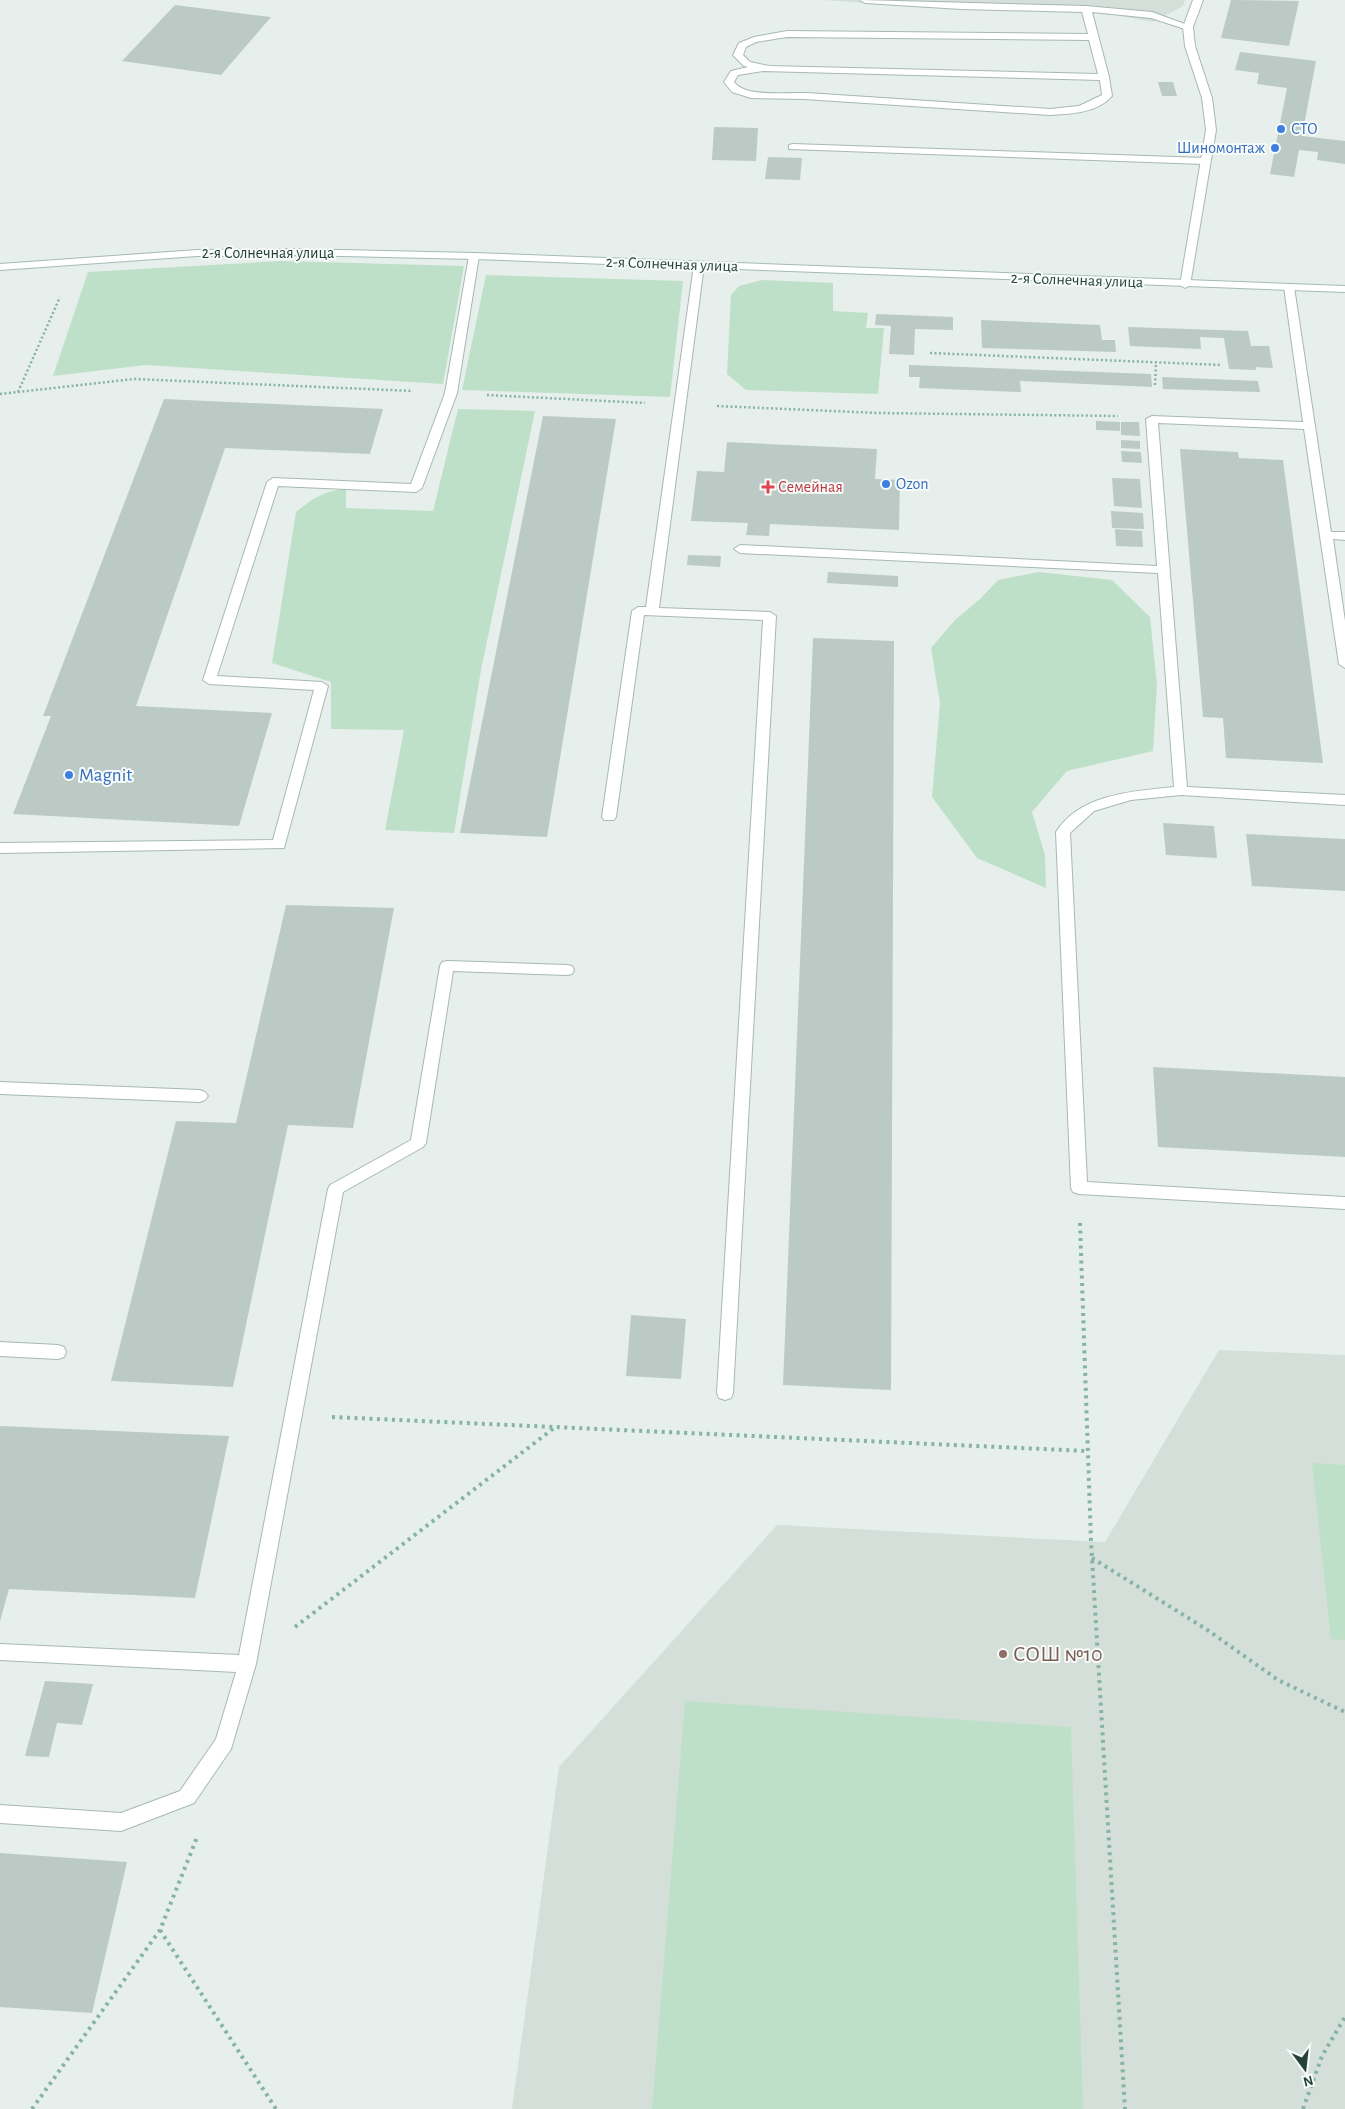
<svg xmlns="http://www.w3.org/2000/svg" width="1345" height="2109" viewBox="0 0 1345 2109" font-family="'Alegreya Sans',sans-serif">
  <style>
    .built { fill: #d4dfda }
    .green { fill: #bfe0c8 }
    .building { fill: #bbcac4 }
    .lines { fill: none; stroke-linecap: round; stroke-linejoin: round }
    .service-casing { stroke: #a8b8b2; stroke-width: 2 }
    .minor-casing { stroke: #a8b8b2; stroke-width: 2 }
    .secondary-casing { stroke: #a4bbb3; stroke-width: 2 }
    .path-far1 { stroke: #86b3a5; stroke-width: 2.5; stroke-dasharray: 2 2.5; stroke-linecap: butt }
    .path { stroke: #86b3a5; stroke-width: 4; stroke-dasharray: 3 4.5; stroke-linecap: butt }
    .service { fill: #fff; fill-rule: evenodd }
    .minor { fill: #fff; fill-rule: evenodd }
    .secondary { fill: #fff; fill-rule: evenodd }
    .shop-dot { fill: #3f7fe0; stroke: #f7fbf9; stroke-width: 2 }
    .health-dot { fill: #e0444e; stroke: #f7fbf9; stroke-width: 2 }
    .education-dot { fill: #8d6e63; stroke: #f7fbf9; stroke-width: 2 }
    .labels { text-anchor: middle; dominant-baseline: central; stroke-width: 4; stroke-linejoin: round; paint-order: stroke }
    .far-shop-label { font-size: 16px; fill: #366cbe; stroke: #f7fbf9; text-anchor: start }
    .far-street-label { font-size: 16px; fill: #24423a; stroke: #f7fbf9 }
    .far-health-label { font-size: 16px; fill: #be3a42; stroke: #f7fbf9; text-anchor: start }
    .shop-label { font-size: 19px; fill: #366cbe; stroke: #f7fbf9; text-anchor: start }
    .near-education-label { font-size: 22px; fill: #785e54; stroke: #f7fbf9; text-anchor: start }
  </style>
  <rect width="100%" height="100%" fill="#e6efeb"/>
  <path class="built" d="M824,0H1185L1183,6L1153,22L1104,13L920,7Z
    M1219,1350L1345,1355V2109H512L559,1767L777,1525L1105,1542Z"/>
  <path class="green" d="M282,261L464,266L443,384L146,365L53,376L88,272Z
    M486,275L683,281L670,397L462,390Z
    M762,280L833,283V311L868,313L866,328H884L878,394L746,390L727,374L731,295L739,286Z
    M458,409L535,411L481,670L454,833L385,830L404,730L331,729V682L272,663L296,512C312,499 325,490 346,489V508L433,511Z
    M1039,572L1112,580L1150,617L1157,685L1153,751L1067,771L1032,812L1045,855L1046,888L977,858L932,797L940,703L931,648L955,620L980,599L998,580Z
    M1312,1463L1345,1465V1640L1331,1639Z
    M685,1701L1071,1727L1083,2109H652Z"/>
  <path class="building" d="M1231,0L1299,1L1289,46L1221,38Z
    M175,5L271,17L221,75L122,61Z
    M1240,52L1316,61L1302,136L1345,141V164L1317,160L1318,152L1299,150L1294,177L1270,174L1287,88L1257,84L1259,73L1235,70Z
    M1158,82H1173L1177,96H1162Z
    M714,127L758,128L756,161L712,160Z
    M768,157L802,158L800,180L765,179Z
    M876,314L953,317V330L915,329L914,355L889,354L891,326L875,325Z
    M981,320L1100,325L1102,340H1115L1116,352L982,348Z
    M1128,327L1248,331L1251,346H1269L1273,368L1256,367V370L1229,369L1224,338L1200,337L1201,349L1130,346Z
    M909,365L1151,374L1152,387L1020,381L1021,392L919,388L920,377H909Z
    M1162,377L1258,381L1260,392L1163,389Z
    M164,399L383,409L370,454L225,448L136,706L272,713L239,826L13,814L51,716H43Z
    M543,416L616,419L547,837L460,833Z
    M1096,421L1120,422V431L1096,430Z
    M1121,422H1139L1140,436L1121,435Z
    M1121,440L1140,441V449L1121,448Z
    M727,442L877,449L875,479L900,480L899,530L770,524L769,536L746,535L748,523L691,521L697,471L724,472Z
    M1180,449L1238,452L1239,458L1283,460L1323,763L1226,758L1223,718L1203,717Z
    M1121,451L1141,452L1142,463L1122,462Z
    M1112,478L1140,479L1142,508L1114,506Z
    M1111,511L1143,513L1144,529L1112,528Z
    M1115,529L1142,531L1143,547L1116,546Z
    M688,555L721,556L720,567L687,565Z
    M828,572L898,576V587L827,583Z
    M813,638L894,641L891,1390L783,1385Z
    M1163,823L1214,826L1217,858L1166,855Z
    M1246,834L1345,839V891L1252,886Z
    M286,905L394,908L353,1128L288,1125L233,1387L111,1381L176,1121L236,1123Z
    M1153,1067L1345,1077V1157L1158,1147Z
    M631,1315L686,1319L681,1379L626,1376Z
    M0,1426L229,1436L195,1598L9,1589L0,1621Z
    M45,1681L93,1684L82,1725L57,1723L49,1757L25,1756Z
    M0,1853L127,1862L92,2013L0,2007Z"/>
  <g class="lines">
    <g class="service-casing">
      <path id="service" d="M860,0L1086,6L1152,12L1193,27L1188,30L1151,18L1092,12L1109,77L1112,96C1097,113 1071,114 1050,115L804,99L751,98L732,92L724,82L731,71L748,67L744,66L733,55L739,43L754,37L787,31L1088,34L1082,12L961,9L865,3ZM787,37L1089,40L1098,74L769,66L750,62L743,55L746,47L756,42ZM763,71L1100,80L1102,95L1079,106L1050,109C969,104 888,98 807,93C787,92 746,98 734,82L738,75Z
        M793,144L1204,158L1209,161L1204,164L789,149V145Z
        M474,253L479,256L457,393L422,488L416,492L278,486L217,676L322,682L328,686L284,848L0,853V843L273,840L314,690L209,684L203,680L267,482L273,478L411,484L445,393L469,256Z
        M699,262L704,265L659,608L770,612L776,616L733,1393L731,1398L725,1400L719,1398L717,1393L763,620L644,615L616,817L614,820H604L602,817L632,611L638,607H646L694,265Z
        M1289,284L1294,287L1331,532H1345V540L1333,539L1345,621V668L1339,664L1304,429L1158,423L1187,787L1345,795V805L1181,795L1131,800L1094,811L1070,833L1087,1182L1345,1197V1209L1079,1194L1073,1192L1071,1188L1056,832C1080,794 1133,791 1174,787L1158,573L740,553L734,549L740,545L1157,566L1146,419L1152,416L1303,422L1284,287Z
        M447,961L567,965L572,966L574,970L572,974L567,975L453,971L426,1143L423,1147L343,1192L256,1664L231,1749L194,1803L121,1831L0,1823V1805L121,1813L180,1791L216,1739L236,1672L0,1660V1644L239,1655L328,1189L330,1185L411,1140L440,966L442,962Z
        M0,1082L200,1090L205,1092L208,1096L205,1100L200,1102L0,1094Z
        M0,1342L58,1345L64,1347L66,1352L64,1357L58,1359L0,1356Z"/>
    </g>
    <g class="minor-casing">
      <path id="minor" d="M1193,0H1203L1193,27L1195,46L1212,98L1216,130L1190,285L1185,288L1180,285L1206,130L1202,98L1185,46L1183,27Z"/>
    </g>
    <g class="secondary-casing">
      <path id="secondary" d="M297,249L474,253L1345,286V292L474,259L297,255L197,256L0,270V264L197,250Z"/>
    </g>
    <path class="path-far1" d="M930,353L1222,365
      M1155,385L1156,363
      M18,392L60,297
      M0,394L135,379L413,391
      M487,395L645,403
      M717,406L878,413L1118,416"/>
    <path class="path" d="M1080,1223L1091,1541L1125,2109
      M332,1417L1087,1451
      M1092,1558L1206,1629L1278,1680L1345,1712
      M295,1627L554,1428
      M160,1930L276,2109
      M32,2109L160,1930L198,1835
      M1303,2109L1322,2056L1345,2017"/>
    <use href="#service" class="service"/>
    <use href="#minor" class="minor"/>
    <use href="#secondary" class="secondary"/>
  </g>
  <g class="shop-dot">
    <circle cx="1281" cy="129" r="5"/>
    <circle cx="1275" cy="148" r="5"/>
    <circle cx="886" cy="484" r="5"/>
    <circle cx="69" cy="775" r="5"/>
  </g>
  <path class="health-dot" d="M765.5 479.5h5v5h5v5h-5v5h-5v-5h-5v-5h5z"/>
  <circle class="education-dot" cx="1003" cy="1654" r="5"/>
  <g class="labels">
    <g class="far-shop-label">
      <text x="1291" y="129">СТО</text>
      <text x="1265" y="148" text-anchor="end">Шиномонтаж</text>
      <text x="896" y="484">Ozon</text>
    </g>
    <g class="far-street-label">
      <text x="268" y="253">2-я Солнечная улица</text>
      <text transform="translate(672 264) rotate(2)">2-я Солнечная улица</text>
      <text transform="translate(1077 280) rotate(2)">2-я Солнечная улица</text>
    </g>
    <g class="far-health-label">
      <text x="778" y="487">Семейная</text>
    </g>
    <g class="shop-label">
      <text x="79" y="775">Magnit</text>
    </g>
    <g class="near-education-label">
      <text x="1013" y="1654">СОШ №10</text>
    </g>
  </g>
  <g transform="translate(1305 2069) rotate(165)" stroke="#f7fbf9" stroke-width="4" paint-order="stroke">
  <path d="M0-4L9 19L0 12L-9 19Z" fill="#24423a"/>
  <text y="-8" font-size="14" font-weight="bold" text-anchor="middle" fill="#24423a">N</text>
  </g>
</svg>
